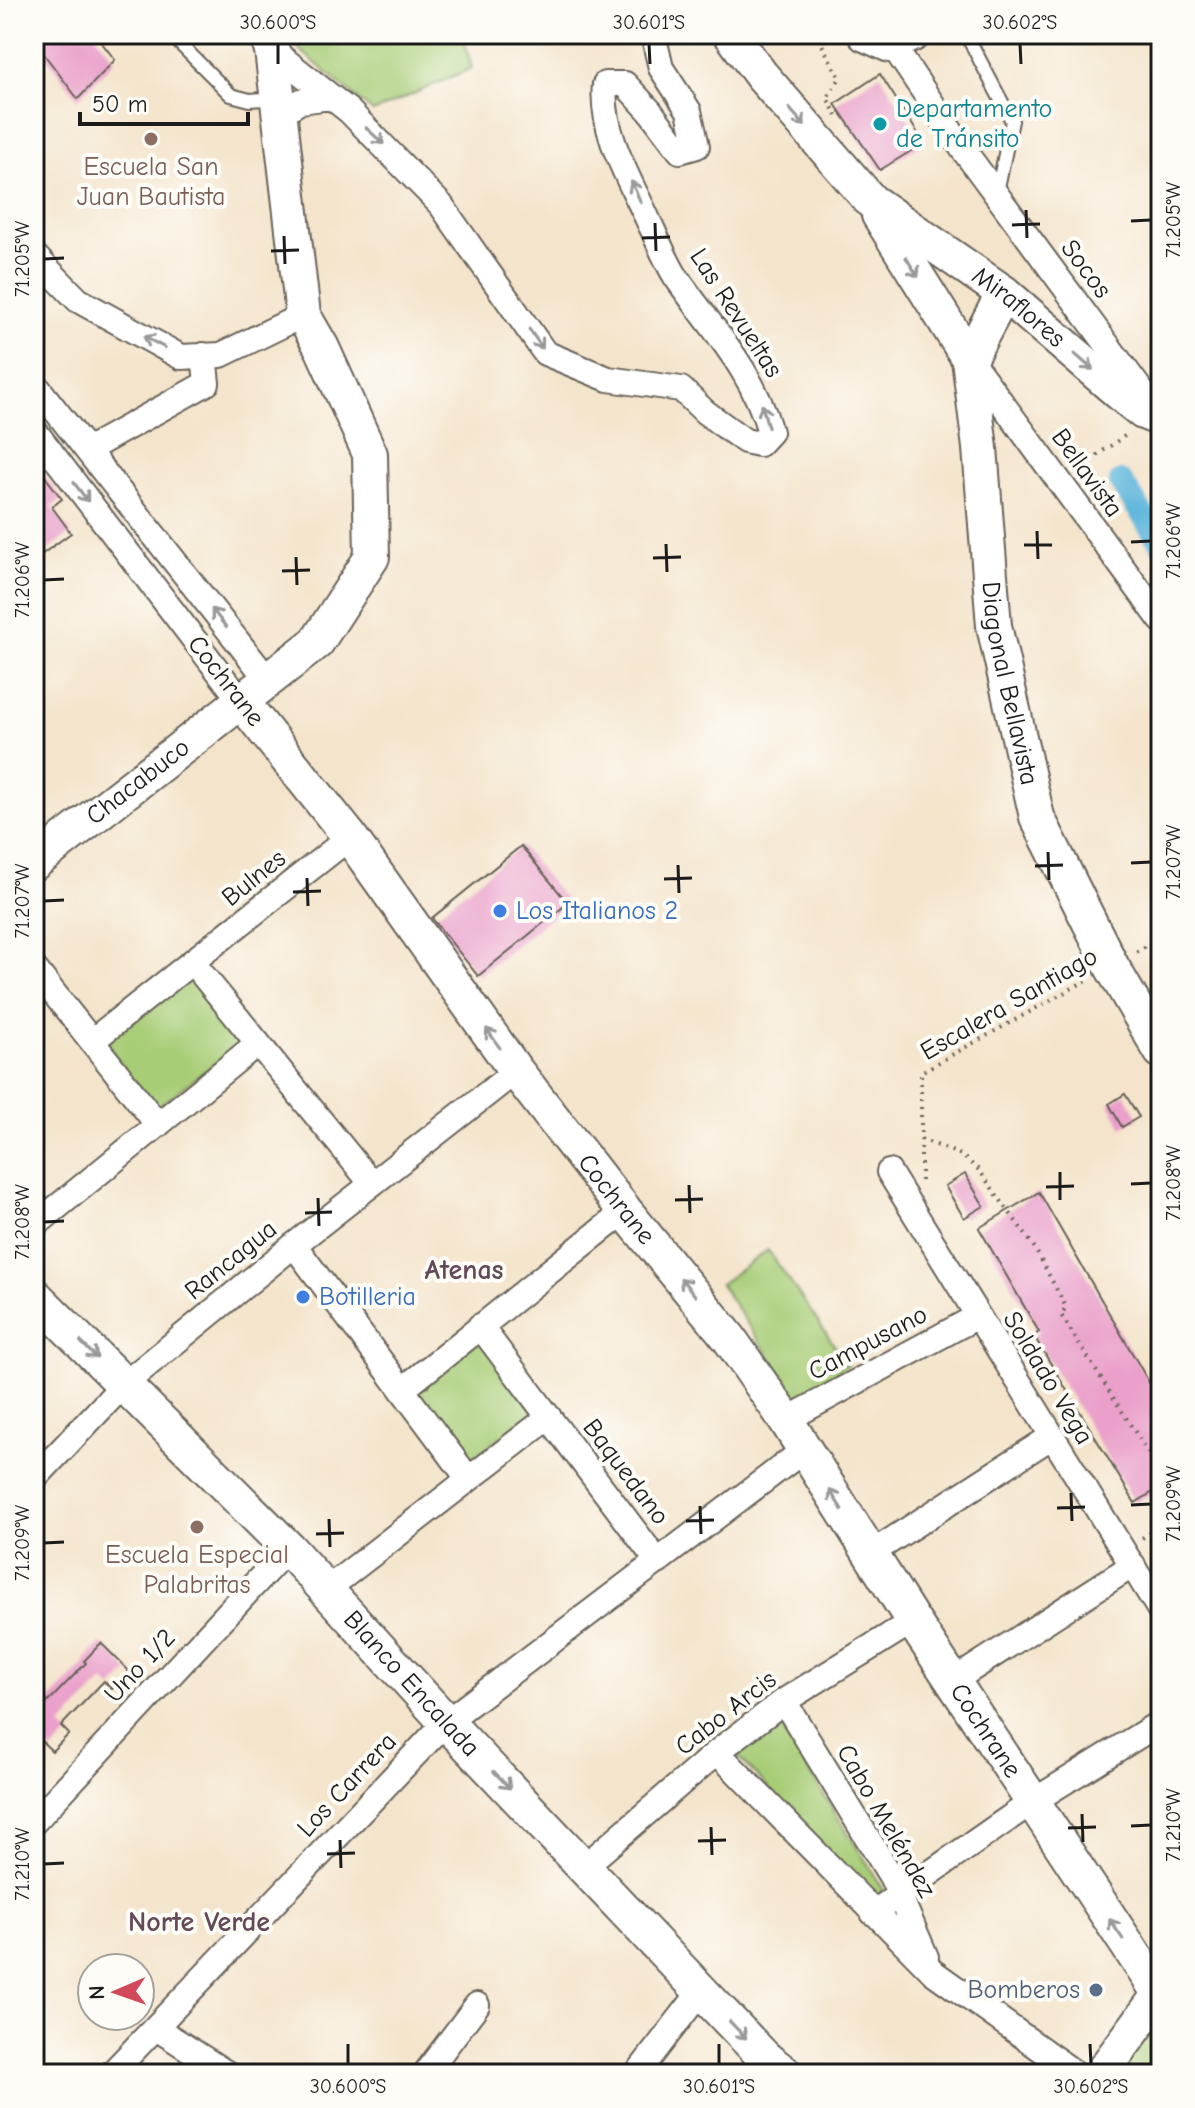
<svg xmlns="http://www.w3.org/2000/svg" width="1195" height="2108" viewBox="0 0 1195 2108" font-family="'Comic Neue',sans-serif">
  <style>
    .green { fill: #a8cd77; stroke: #62744a; stroke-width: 2 }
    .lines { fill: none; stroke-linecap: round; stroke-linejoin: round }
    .canal { stroke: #60b7dc; stroke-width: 24 }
    .building { fill: #eaa0ca }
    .lane-casing { stroke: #686259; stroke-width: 16 }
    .street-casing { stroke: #686259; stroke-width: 28 }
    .secondary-casing { stroke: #686259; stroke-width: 38 }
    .path { stroke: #686259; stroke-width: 4; stroke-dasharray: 2 6; stroke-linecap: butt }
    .lane { stroke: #fff; stroke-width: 12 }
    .street { stroke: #fff; stroke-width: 24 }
    .secondary { stroke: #fff; stroke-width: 34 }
    .oneway { stroke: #999 }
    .ticks { fill: none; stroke: #1c1c1c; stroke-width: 3 }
    .culture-dot { fill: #0f9aa8; stroke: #fdfcf7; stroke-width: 3 }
    .education-dot { fill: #8d6e63; stroke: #fdfcf7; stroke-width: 3 }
    .shop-dot { fill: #3f7fe0; stroke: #fdfcf7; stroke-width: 3 }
    .service-dot { fill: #5c6f8a; stroke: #fdfcf7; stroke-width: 3 }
    .labels { text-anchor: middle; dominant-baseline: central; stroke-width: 8; stroke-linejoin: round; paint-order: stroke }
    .culture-label { font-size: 26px; fill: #0d838f; stroke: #fdfcf7; text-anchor: start }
    .education-label { font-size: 26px; fill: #785e54; stroke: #fdfcf7 }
    .street-label { font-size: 26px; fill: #1c1c1c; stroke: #fdfcf7 }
    .shop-label { font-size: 26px; fill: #366cbe; stroke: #fdfcf7; text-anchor: start }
    .service-label { font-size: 26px; fill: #4e5e75; stroke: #fdfcf7; text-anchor: end }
    .neighbourhood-label { font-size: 28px; font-weight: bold; fill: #644a59; stroke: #fdfcf7 }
    .neatline { fill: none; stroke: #1c1c1c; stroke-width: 3 }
    .ticks-label { font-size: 20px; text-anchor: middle; fill: #1c1c1c }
  </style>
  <rect width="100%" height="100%" fill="#fdfcf7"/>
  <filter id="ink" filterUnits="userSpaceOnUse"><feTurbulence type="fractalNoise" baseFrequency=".0125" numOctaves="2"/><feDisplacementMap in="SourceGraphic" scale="16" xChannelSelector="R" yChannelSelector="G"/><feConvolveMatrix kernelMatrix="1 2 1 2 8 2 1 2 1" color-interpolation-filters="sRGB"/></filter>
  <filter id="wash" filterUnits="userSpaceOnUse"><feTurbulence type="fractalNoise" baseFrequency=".006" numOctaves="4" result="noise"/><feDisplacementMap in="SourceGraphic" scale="32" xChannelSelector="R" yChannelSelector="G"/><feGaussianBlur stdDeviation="1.8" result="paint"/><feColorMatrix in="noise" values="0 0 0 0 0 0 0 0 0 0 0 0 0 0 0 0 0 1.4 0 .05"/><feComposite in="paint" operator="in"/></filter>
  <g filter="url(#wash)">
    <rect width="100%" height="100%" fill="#f4e4cb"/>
    <path class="green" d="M289,34H462L472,68L373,112L292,43Z
      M195,974L246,1040L155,1109L105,1043Z
      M768,1250L848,1365L799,1399L720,1284Z
      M481,1338L536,1409L468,1462L413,1391Z
      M777,1721L884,1890L875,1902L737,1755Z
      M1161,2007V2074H1111Z"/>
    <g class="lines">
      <path class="canal" d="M1121,482L1161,543"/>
    </g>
    <g id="blocks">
      <path class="building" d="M34,34H95L115,60L78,99L34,41Z
        M880,74L924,143L880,170L835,104Z
        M34,462L62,499L52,507L71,533L34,560Z
        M521,846L568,903L478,976L432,918Z
        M1125,1094L1139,1117L1122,1127L1109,1104Z
        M965,1174L984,1206L964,1218L945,1186Z
        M1039,1192L1161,1403V1487L1135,1503L1034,1336L1039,1332L979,1228Z
        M101,1643L129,1671L112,1689L104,1681L61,1726L69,1734L52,1751L34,1734V1700L42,1708L86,1663L84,1661Z"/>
    </g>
  </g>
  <g filter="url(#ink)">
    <use href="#blocks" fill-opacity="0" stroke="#686259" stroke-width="2"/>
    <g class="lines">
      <g class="lane-casing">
        <path id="lane" d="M170,34L231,95L250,100L276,98
          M966,34L1012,121L997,192"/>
      </g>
      <g class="street-casing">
        <path id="street" d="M885,34L962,148L1157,412
          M272,50L349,111L441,205L545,353L608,379L681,389L705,412L745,441L759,444L770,432C753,370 712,329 676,277C665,260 658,240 649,222C630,180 600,132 605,84H625L650,111L680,151L697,146L689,111L661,68L653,34
          M279,114L301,101L330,97
          M34,255L78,300L181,357L221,355L303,315
          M971,361L1161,620
          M34,383L268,680
          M34,430L241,701
          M87,450L207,383L204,355
          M193,963L372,1184
          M34,968L158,1125
          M92,1041L350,837
          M889,1172L1161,1612
          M34,1226L258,1043
          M294,1245L468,1478
          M480,1326L658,1562
          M402,1390L625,1211
          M786,1420L978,1316
          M34,1479L123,1385L294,1245L516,1071
          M870,1554L1051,1437
          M326,1590L549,1417
          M953,1681L1133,1565
          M784,1701L892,1878L926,1957
          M717,1752L933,1972L1076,2074
          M34,1822L288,1548
          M585,1866L717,1752L784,1701L913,1621
          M873,1913L1032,1802L1161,1722
          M156,2028L228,2074
          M111,2074L446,1722L804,1450
          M425,2074L477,2005
          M637,2074L701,1991"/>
      </g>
      <g class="secondary-casing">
        <g id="secondary">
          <path id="s1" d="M731,34L761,75L871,201L1004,293L1128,400L1143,412L1161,419"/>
          <path d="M865,34L890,45L913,34"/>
          <path d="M879,215L969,359"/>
          <path id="s2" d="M1004,293L969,359L980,448L994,626L1037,817L1112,967L1161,1051"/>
          <path id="s3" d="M241,701L350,837L516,1071L625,1211L729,1338L786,1420L913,1621L1160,1994L1101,2074"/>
          <path id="s4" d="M34,863L317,642L372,557L370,454L322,348L303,315L272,50L266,34"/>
          <path id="s5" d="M34,1295L288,1548L446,1722L701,1991L765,2058L786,2074"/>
        </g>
      </g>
      <path class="path" d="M831,34L821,43L840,78L827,98L837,116
        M1077,469L1126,435
        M1136,952L1161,937
        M921,1139L961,1155L979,1170L1033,1245L1066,1307L1061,1315L1161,1473
        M921,1181V1072L1087,980
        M1142,1538L1161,1527"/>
      <use href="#lane" class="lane"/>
      <use href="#street" class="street"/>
      <use href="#secondary" class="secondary"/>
    </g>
    <defs><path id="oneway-shaft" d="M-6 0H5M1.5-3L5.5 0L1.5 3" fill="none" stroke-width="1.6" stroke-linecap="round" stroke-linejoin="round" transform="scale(2)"/></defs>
    <g class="oneway">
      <use href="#oneway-shaft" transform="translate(797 117) rotate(49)"/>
      <use href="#oneway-shaft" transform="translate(375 136) rotate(43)"/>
      <use href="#oneway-shaft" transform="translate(636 192) rotate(-115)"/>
      <use href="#oneway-shaft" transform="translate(912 267) rotate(58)"/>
      <use href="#oneway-shaft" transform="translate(536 339) rotate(55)"/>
      <use href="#oneway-shaft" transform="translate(154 342) rotate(-152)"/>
      <use href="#oneway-shaft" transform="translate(1084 362) rotate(41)"/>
      <use href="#oneway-shaft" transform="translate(765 416) rotate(-105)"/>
      <use href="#oneway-shaft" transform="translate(81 492) rotate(53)"/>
      <use href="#oneway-shaft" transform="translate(219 618) rotate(-128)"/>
      <use href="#oneway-shaft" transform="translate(493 1038) rotate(-125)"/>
      <use href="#oneway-shaft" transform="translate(688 1287) rotate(-129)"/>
      <use href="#oneway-shaft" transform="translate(89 1350) rotate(45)"/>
      <use href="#oneway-shaft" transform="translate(836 1500) rotate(-122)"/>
      <use href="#oneway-shaft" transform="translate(502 1780) rotate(46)"/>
      <use href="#oneway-shaft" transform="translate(1116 1929) rotate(-124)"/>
      <use href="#oneway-shaft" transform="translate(738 2030) rotate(46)"/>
    </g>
  </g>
  <path class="ticks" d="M278,44V64M649,44L650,64M1020,44L1021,64M1026,210L1027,238M1131,221L1151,220M655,223L656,251M1012,225L1040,224M284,236L285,264M642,238L670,237M271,251L299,250M44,259L64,258M1037,531L1038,559M1131,542L1151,541M666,544L667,572M1024,545H1052M296,557L297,585M653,558L681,557M282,571L310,570M44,580L64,579M1048,852L1049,880M1131,863L1151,862M678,865L679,893M1035,866L1063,865M307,878L308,906M664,879L692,878M293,892L321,891M44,901L64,900M1060,1172V1200M1131,1184L1151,1183M689,1185L690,1213M1046,1187L1074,1186M318,1198L319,1226M675,1200L703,1199M305,1213L332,1212M44,1222L64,1221M1071,1493L1072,1521M1131,1505L1151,1504M700,1506L701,1534M1057,1508L1085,1507M329,1519L330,1547M686,1521L714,1520M316,1534L344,1533M44,1543L64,1542M1082,1814L1083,1842M1131,1826L1151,1825M711,1827L712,1855M1068,1828L1096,1827M340,1840L341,1868M698,1841L726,1840M327,1854L355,1853M44,1864L64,1863M348,2044V2064M719,2044V2064M1090,2044L1091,2064"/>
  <circle class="culture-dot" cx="880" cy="124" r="8"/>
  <g class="education-dot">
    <circle cx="151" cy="139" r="8"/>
    <circle cx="197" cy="1527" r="8"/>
  </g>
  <g class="shop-dot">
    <circle cx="500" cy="911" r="8"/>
    <circle cx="303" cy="1297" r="8"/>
  </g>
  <circle class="service-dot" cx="1096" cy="1990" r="8"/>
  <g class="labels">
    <g class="culture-label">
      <text x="896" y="109">Departamento<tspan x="896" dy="30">de Tránsito</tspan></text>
    </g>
    <g class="education-label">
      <text x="151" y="167">Escuela San<tspan x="151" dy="30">Juan Bautista</tspan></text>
      <text x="197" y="1555">Escuela Especial<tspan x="197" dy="30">Palabritas</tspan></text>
    </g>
    <g class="street-label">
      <text transform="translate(1086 269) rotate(53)">Socos</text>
      <text stroke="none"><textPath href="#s1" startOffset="400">Miraflores</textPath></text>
      <text transform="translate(736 313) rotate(57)">Las Revueltas</text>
      <text transform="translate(1087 473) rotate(54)">Bellavista</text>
      <text transform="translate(226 681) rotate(52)">Cochrane</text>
      <text stroke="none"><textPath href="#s2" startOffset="402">Diagonal Bellavista</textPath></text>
      <text stroke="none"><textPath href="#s4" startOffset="132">Chacabuco</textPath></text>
      <text transform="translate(254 878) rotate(-39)">Bulnes</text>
      <text transform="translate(1009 1004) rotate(-30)">Escalera Santiago</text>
      <text stroke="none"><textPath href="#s3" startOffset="624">Cochrane</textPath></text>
      <text transform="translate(231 1260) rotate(-39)">Rancagua</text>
      <text transform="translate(868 1343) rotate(-28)">Campusano</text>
      <text transform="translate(1048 1378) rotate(59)">Soldado Vega</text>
      <text transform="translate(626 1472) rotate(53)">Baquedano</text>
      <text transform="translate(140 1666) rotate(-47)">Uno 1/2</text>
      <text stroke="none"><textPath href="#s5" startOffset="542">Blanco Encalada</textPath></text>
      <text transform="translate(726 1713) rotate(-38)">Cabo Arcis</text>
      <text stroke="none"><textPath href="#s3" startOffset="1272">Cochrane</textPath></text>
      <text transform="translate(347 1785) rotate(-47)">Los Carrera</text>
      <text transform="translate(886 1821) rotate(60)">Cabo Meléndez</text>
    </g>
    <g class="shop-label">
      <text x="516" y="911">Los Italianos 2</text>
      <text x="319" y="1297">Botilleria</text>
    </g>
    <g class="service-label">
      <text x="1080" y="1990">Bomberos</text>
    </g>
    <g class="neighbourhood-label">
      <text x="464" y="1270">Atenas</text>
      <text x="199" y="1922">Norte Verde</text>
    </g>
  </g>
  <rect width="1195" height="2108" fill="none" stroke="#fdfcf7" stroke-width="88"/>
  <g transform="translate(116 1992) rotate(268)"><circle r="38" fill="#fdfcf7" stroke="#a3a29f" stroke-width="2"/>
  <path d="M0-6L14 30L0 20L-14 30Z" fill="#d1495b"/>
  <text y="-12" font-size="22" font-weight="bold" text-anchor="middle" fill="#1c1c1c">N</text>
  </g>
  <path d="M80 112v12h168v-12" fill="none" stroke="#1c1c1c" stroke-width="4"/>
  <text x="92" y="112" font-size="24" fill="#1c1c1c" stroke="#fdfcf7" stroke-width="6" paint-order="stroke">50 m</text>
  <rect x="44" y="44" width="1107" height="2020" class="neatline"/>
  <g class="ticks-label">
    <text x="278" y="29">30.600°S</text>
    <text x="649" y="29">30.601°S</text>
    <text x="1020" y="29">30.602°S</text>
    <text transform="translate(1173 220) rotate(-90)" y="7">71.205°W</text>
    <text transform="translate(22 259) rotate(-90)" y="7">71.205°W</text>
    <text transform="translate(1173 541) rotate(-90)" y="7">71.206°W</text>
    <text transform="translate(22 580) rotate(-90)" y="7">71.206°W</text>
    <text transform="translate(1173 862) rotate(-90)" y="7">71.207°W</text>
    <text transform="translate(22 901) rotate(-90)" y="7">71.207°W</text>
    <text transform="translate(1173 1183) rotate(-90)" y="7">71.208°W</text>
    <text transform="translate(22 1222) rotate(-90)" y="7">71.208°W</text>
    <text transform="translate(1173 1504) rotate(-90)" y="7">71.209°W</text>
    <text transform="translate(22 1543) rotate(-90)" y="7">71.209°W</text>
    <text transform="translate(1173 1825) rotate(-90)" y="7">71.210°W</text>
    <text transform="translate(22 1864) rotate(-90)" y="7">71.210°W</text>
    <text x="348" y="2093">30.600°S</text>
    <text x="719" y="2093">30.601°S</text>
    <text x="1091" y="2093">30.602°S</text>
  </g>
</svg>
